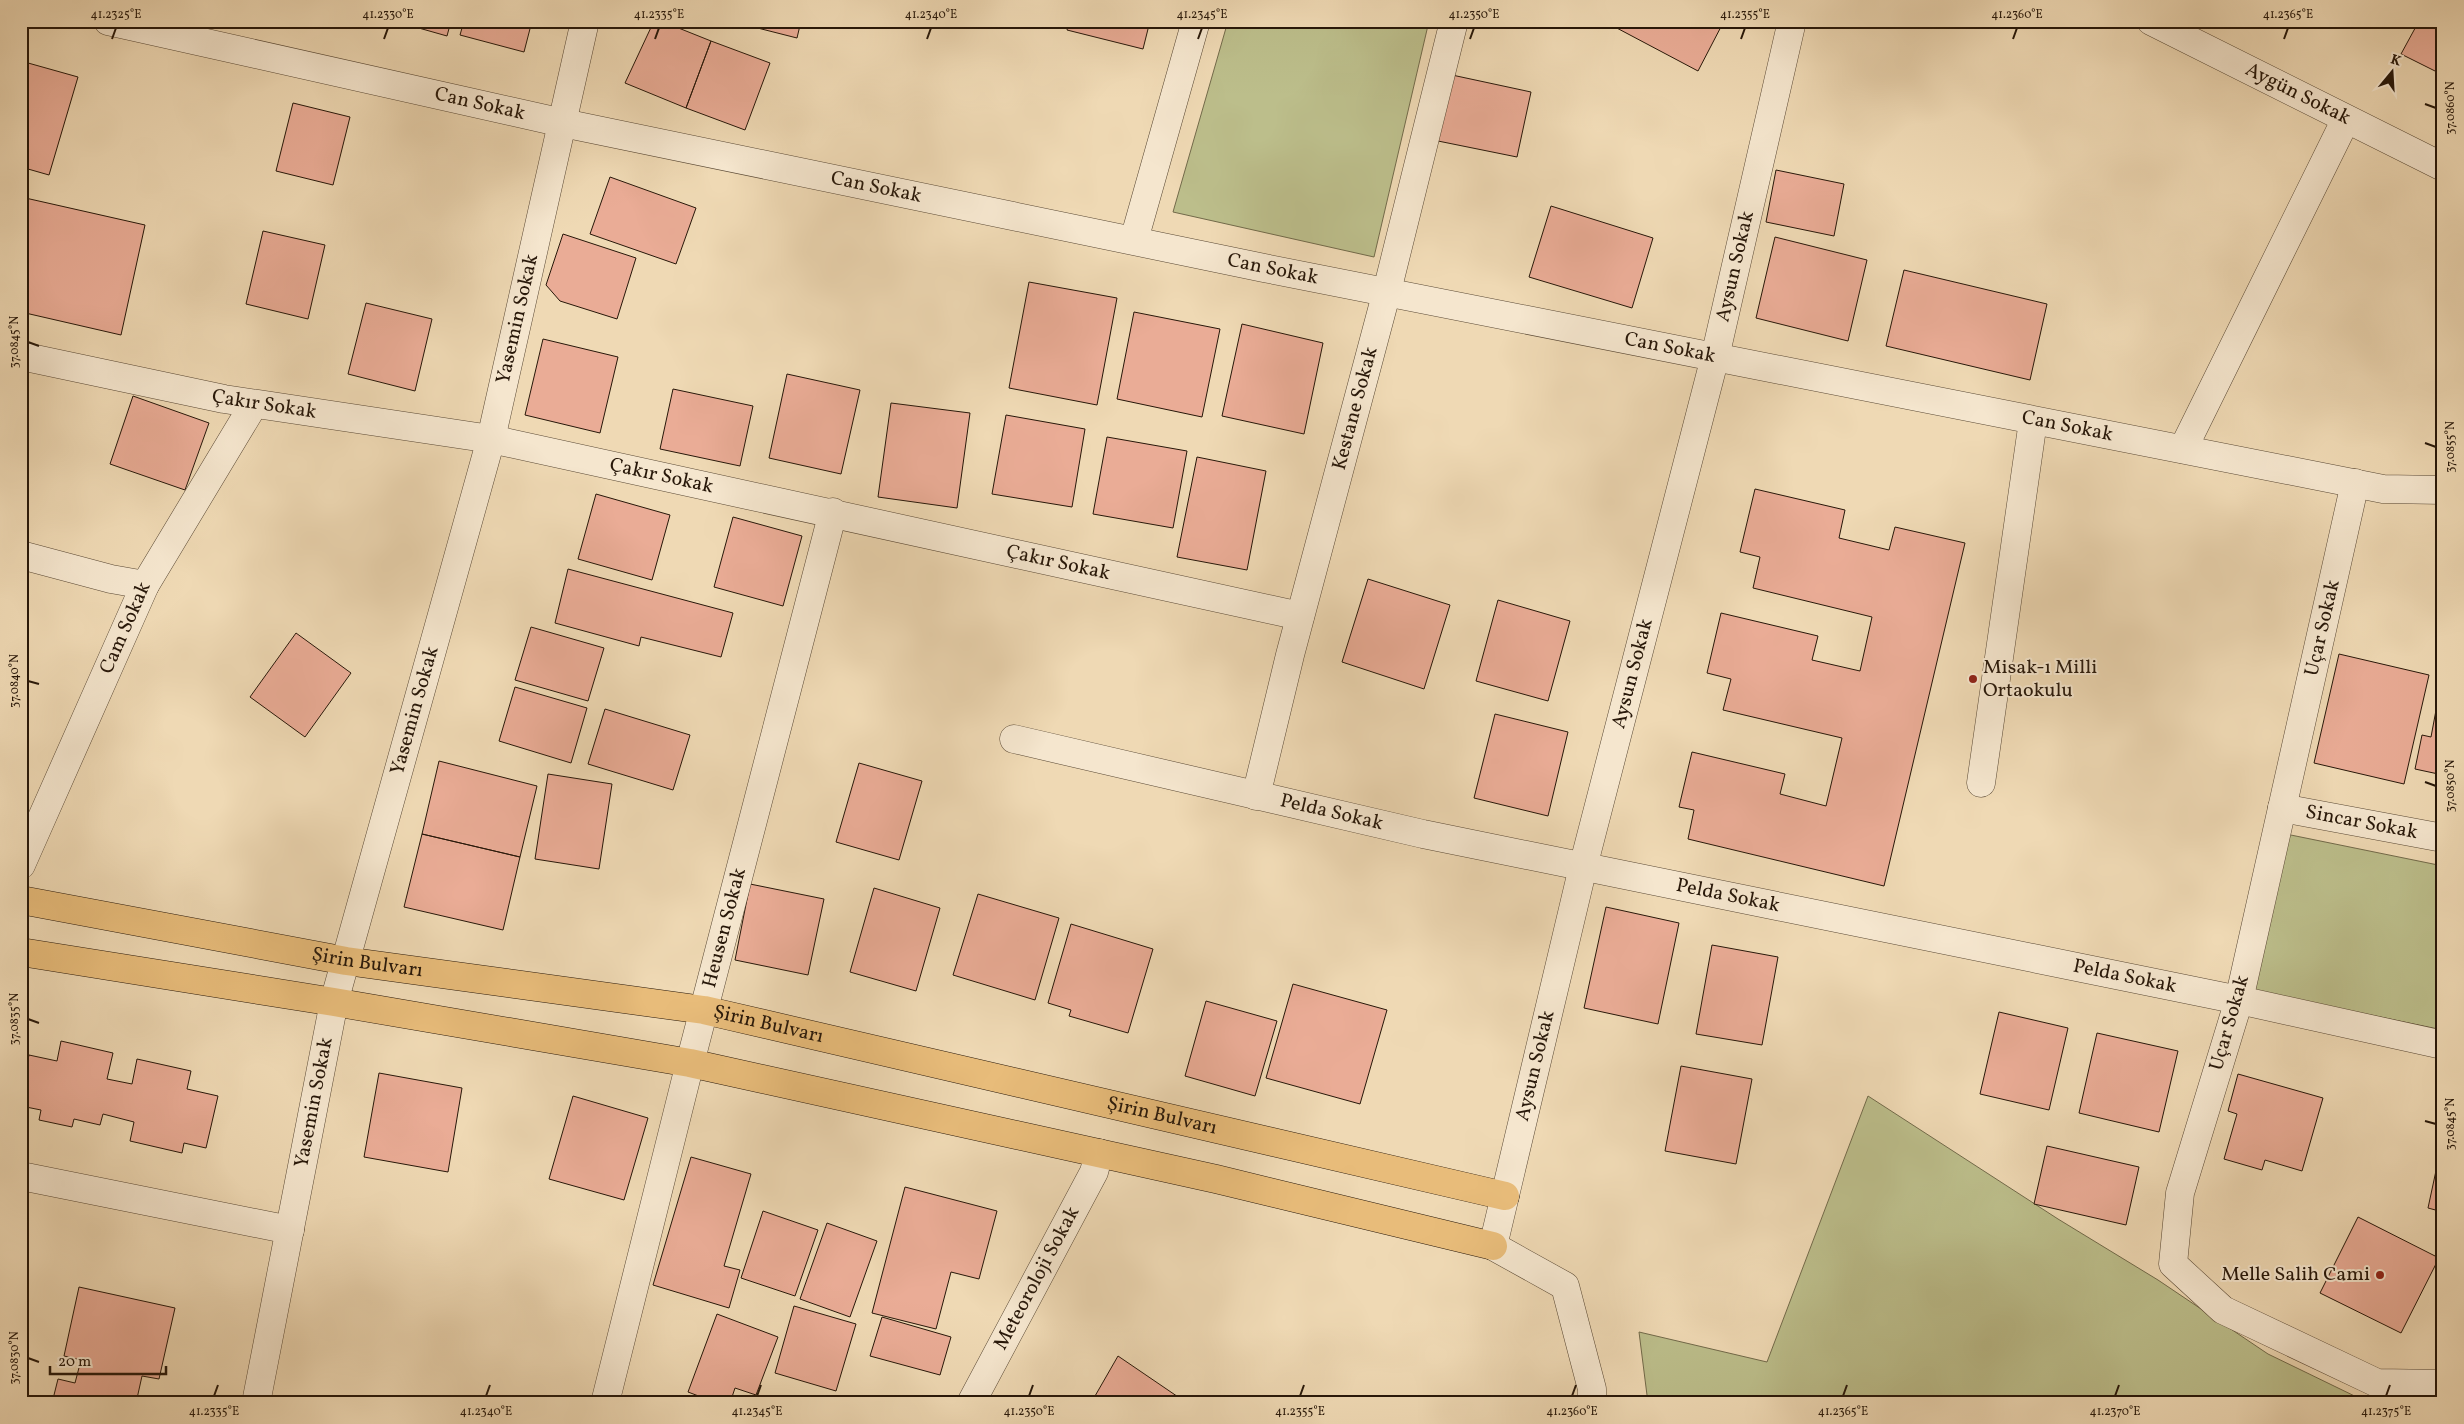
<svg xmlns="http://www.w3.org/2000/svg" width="2464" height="1424" viewBox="0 0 2464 1424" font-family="Vollkorn,serif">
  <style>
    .green { fill: #bcbe8b; stroke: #726a4a }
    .building { fill: #eaac96; stroke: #271709 }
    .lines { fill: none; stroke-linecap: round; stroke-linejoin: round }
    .minor-casing { stroke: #594834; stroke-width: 29 }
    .major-casing { stroke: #271709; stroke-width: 29 }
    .minor { stroke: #f5e6ce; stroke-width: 28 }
    .major { stroke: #e8bc7a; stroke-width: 28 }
    .ticks { fill: none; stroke: #271709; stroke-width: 2 }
    .poi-dot { fill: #8f2418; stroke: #f5e6ce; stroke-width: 2 }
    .labels { text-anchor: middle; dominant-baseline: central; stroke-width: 4; stroke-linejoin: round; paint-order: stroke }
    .street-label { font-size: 20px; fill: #271709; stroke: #f5e6ce }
    .poi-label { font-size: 20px; fill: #271709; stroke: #f5e6ce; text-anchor: start }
    .neatline { fill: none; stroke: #271709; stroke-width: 2 }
    .ticks-label { font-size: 12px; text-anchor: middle; fill: #271709 }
  </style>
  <rect width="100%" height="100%" fill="#efd9b4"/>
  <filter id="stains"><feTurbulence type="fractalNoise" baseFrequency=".004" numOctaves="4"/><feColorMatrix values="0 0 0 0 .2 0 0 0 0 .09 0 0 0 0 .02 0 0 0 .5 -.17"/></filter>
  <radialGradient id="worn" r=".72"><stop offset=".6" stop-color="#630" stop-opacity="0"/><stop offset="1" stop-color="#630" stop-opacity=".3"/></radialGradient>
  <path class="green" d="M1228,21H1429L1374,257L1173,212Z
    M2281,833L2443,866V1030L2249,990Z
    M1868,1096L2058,1219L2158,1280L2268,1354L2369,1403H1648L1639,1332L1767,1362Z"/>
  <path class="building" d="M394,21H451L447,36Z
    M464,21H532L524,52L460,35Z
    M654,21H661L711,41L686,108L625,83Z
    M730,21H801L797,38Z
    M1069,21H1150L1143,49L1067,30Z
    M1616,21H1724L1698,71L1613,26Z
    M2419,21H2443V75L2401,54Z
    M711,41L770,63L745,130L686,108Z
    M21,61L78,77L49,175L21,167Z
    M1452,75L1531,92L1517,157L1438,141Z
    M293,103L350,117L333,185L276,171Z
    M1776,170L1844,184L1834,236L1766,222Z
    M610,177L696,208L676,264L590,234Z
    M21,197L145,225L121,335L21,312Z
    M1551,206L1653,238L1632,308L1529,277Z
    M263,231L325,245L308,319L246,304Z
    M563,234L636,258L617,319L560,301L546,285Z
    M1775,237L1867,260L1848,341L1756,318Z
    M1904,270L2047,304L2030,380L1886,346Z
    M1029,282L1117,298L1097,405L1009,388Z
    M366,303L432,319L415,391L348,374Z
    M1134,312L1220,329L1202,417L1117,399Z
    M1242,324L1323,343L1304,434L1222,416Z
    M543,339L618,357L600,433L525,415Z
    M787,374L860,390L841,474L769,458Z
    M673,389L753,406L740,466L660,449Z
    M133,396L209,423L185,490L110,464Z
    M21,401L27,403L21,422Z
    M891,403L970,413L957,508L878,497Z
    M1006,415L1085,429L1072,507L992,494Z
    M1107,437L1187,451L1173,528L1093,514Z
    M1197,457L1266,471L1247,570L1177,557Z
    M1755,489L1845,510L1839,538L1889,550L1895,527L1965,543L1884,886L1688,839L1694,810L1679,807L1692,752L1785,774L1780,794L1826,806L1842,738L1723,710L1731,679L1707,673L1721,613L1818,636L1812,660L1860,671L1872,617L1753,588L1760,557L1740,552Z
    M596,494L670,515L652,580L578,559Z
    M733,517L802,536L783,606L714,587Z
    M568,569L733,613L721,657L641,637L639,646L555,623Z
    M1368,579L1450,605L1424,689L1342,662Z
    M1498,600L1570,621L1548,701L1476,681Z
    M531,627L604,648L588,701L515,680Z
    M296,633L351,673L305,737L250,697Z
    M2339,654L2429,675L2404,784L2314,763Z
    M2442,678H2443V775L2415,769L2422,735L2431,737Z
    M515,687L587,708L571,763L499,741Z
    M605,709L690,735L673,790L588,764Z
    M1495,714L1568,732L1548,816L1474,798Z
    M439,761L537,786L520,857L422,834Z
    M859,763L922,781L899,860L836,842Z
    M548,774L612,784L599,869L535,859Z
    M422,834L520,857L503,930L404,907Z
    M750,884L824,899L808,975L735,960Z
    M874,888L940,908L916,991L850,972Z
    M978,894L1059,918L1035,1000L953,975Z
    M1606,907L1679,923L1658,1024L1584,1008Z
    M1071,924L1153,949L1128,1033L1069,1016L1071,1010L1048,1003Z
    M1712,945L1778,957L1762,1045L1696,1034Z
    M1293,984L1387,1010L1360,1104L1266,1078Z
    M1206,1001L1277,1021L1255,1096L1185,1076Z
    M1999,1012L2068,1028L2049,1110L1980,1094Z
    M2097,1033L2178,1051L2159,1132L2079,1113Z
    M61,1041L113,1053L107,1079L132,1084L137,1059L191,1071L187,1089L218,1096L206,1148L184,1143L182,1153L130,1141L134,1122L103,1114L100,1125L74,1119L72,1127L39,1120L41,1110L21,1106V1092L29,1055L57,1061Z
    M1681,1066L1752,1079L1736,1164L1665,1151Z
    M379,1073L462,1088L448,1172L364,1157Z
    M2238,1074L2323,1098L2302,1171L2265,1160L2262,1170L2224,1159L2237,1114L2228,1111Z
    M573,1096L648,1118L624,1200L549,1179Z
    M2443,1138V1212L2428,1208Z
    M2047,1146L2139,1167L2126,1225L2034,1204Z
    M691,1157L751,1174L724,1266L740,1270L729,1308L653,1285Z
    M905,1187L997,1211L979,1279L951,1272L936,1329L872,1313Z
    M763,1211L818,1230L795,1296L741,1278Z
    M2358,1217L2439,1258L2401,1333L2320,1293Z
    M827,1223L877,1241L850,1317L800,1299Z
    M79,1287L175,1308L159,1379L142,1376L136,1403H52L58,1379L75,1383L81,1360L64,1356Z
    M794,1306L856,1324L836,1391L775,1373Z
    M717,1314L778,1337L756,1395L735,1388L730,1403H717L688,1392Z
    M882,1317L951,1337L940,1375L870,1356Z
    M1118,1356L1187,1403H1091Z
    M276,1396L302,1403H274Z"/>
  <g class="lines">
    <g class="minor-casing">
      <g id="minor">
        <path id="s1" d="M108,21L563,123L1264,268L2383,489L2443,490"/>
        <path id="s2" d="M2151,21L2443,167"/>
        <path d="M1134,240L1196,21"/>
        <path id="s3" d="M21,356L224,399L491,439L1300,616"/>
        <path d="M2183,449L2346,119"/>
        <path d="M2355,483L2239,1000L2180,1193L2173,1264L2223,1310L2377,1383L2443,1384"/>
        <path d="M21,555L111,579L145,585"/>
        <path id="s4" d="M1014,739L1423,834L2239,1000L2443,1045"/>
        <path d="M1981,783L2033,421"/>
        <path id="s5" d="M1256,796L1290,655L1387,291L1454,21"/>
        <path id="s6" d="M2282,808L2443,838"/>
        <path id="s7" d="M21,865L145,585L254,404"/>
        <path d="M21,1176L290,1230"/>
        <path id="s8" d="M256,1403L334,1002L491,439L585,21"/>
        <path id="s9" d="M605,1403L690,1063L833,512"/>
        <path id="s10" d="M971,1403L1094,1172L1099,1153"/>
        <path id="s11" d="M1592,1403V1389L1565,1286L1493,1246L1583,867L1715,357L1792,21"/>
      </g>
    </g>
    <g class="major-casing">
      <g id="major">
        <path id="s12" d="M21,900L346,961L704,1010L1505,1196"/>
        <path d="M21,952L334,1002L690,1063L1216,1179L1493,1246"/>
      </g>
    </g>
    <use href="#minor" class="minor"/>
    <use href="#major" class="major"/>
  </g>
  <path class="ticks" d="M112,39L116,28M384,39L388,28M655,39L659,28M927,39L931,28M1198,39L1202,28M1470,39L1474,28M1741,39L1745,28M2013,39L2017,28M2284,39L2288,28M2425,104L2436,108M28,342L39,346M2425,443L2436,447M28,681L39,684M2425,782L2436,786M28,1019L39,1023M2425,1121L2436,1124M28,1358L39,1362M214,1396L218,1385M486,1396L490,1385M757,1396L761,1385M1029,1396L1033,1385M1300,1396L1304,1385M1572,1396L1576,1385M1843,1396L1847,1385M2115,1396L2119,1385M2386,1396L2390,1385"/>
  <g class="poi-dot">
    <circle cx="1973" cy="679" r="5"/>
    <circle cx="2380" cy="1275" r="5"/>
  </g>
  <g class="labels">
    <g class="street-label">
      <text stroke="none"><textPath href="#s2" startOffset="164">Aygün Sokak</textPath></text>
      <text stroke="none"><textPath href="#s1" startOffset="381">Can Sokak</textPath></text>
      <text stroke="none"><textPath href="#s1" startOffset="786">Can Sokak</textPath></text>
      <text stroke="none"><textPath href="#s11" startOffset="1212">Aysun Sokak</textPath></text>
      <text stroke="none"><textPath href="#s1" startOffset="1191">Can Sokak</textPath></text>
      <text stroke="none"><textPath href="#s8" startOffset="1116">Yasemin Sokak</textPath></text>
      <text stroke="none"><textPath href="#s1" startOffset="1596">Can Sokak</textPath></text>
      <text stroke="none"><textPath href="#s3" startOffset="248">Çakır Sokak</textPath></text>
      <text stroke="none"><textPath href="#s5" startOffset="400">Kestane Sokak</textPath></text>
      <text stroke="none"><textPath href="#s1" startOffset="2001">Can Sokak</textPath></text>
      <text stroke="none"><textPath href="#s3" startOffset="652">Çakır Sokak</textPath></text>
      <text stroke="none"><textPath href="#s3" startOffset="1058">Çakır Sokak</textPath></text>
      <text transform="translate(2323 628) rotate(-77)">Uçar Sokak</text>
      <text stroke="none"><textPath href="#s7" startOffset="259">Cam Sokak</textPath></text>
      <text stroke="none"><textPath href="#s11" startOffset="792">Aysun Sokak</textPath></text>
      <text stroke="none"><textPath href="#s8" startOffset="711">Yasemin Sokak</textPath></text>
      <text stroke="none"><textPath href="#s4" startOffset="326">Pelda Sokak</textPath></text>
      <text stroke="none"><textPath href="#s6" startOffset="81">Sincar Sokak</textPath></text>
      <text stroke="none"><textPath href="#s4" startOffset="731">Pelda Sokak</textPath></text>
      <text stroke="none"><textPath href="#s9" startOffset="490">Heusen Sokak</textPath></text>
      <text stroke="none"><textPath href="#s12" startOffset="352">Şirin Bulvarı</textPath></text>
      <text stroke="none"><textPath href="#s4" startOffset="1136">Pelda Sokak</textPath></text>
      <text transform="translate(2230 1023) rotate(-74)">Uçar Sokak</text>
      <text stroke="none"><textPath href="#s12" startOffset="758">Şirin Bulvarı</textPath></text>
      <text stroke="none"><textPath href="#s11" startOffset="388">Aysun Sokak</textPath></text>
      <text stroke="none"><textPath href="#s8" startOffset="306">Yasemin Sokak</textPath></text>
      <text stroke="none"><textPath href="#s12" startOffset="1162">Şirin Bulvarı</textPath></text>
      <text stroke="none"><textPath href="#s10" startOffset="141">Meteoroloji Sokak</textPath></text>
    </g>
    <g class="poi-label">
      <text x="1983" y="668">Misak-ı Milli<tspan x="1983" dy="23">Ortaokulu</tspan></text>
      <text x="2370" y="1275" text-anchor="end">Melle Salih Cami</text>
    </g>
  </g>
  <rect width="2464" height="1424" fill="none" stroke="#efd9b4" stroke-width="55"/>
  <g transform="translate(2392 72) rotate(18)" stroke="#f5e6ce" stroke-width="4" paint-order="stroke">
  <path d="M0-4L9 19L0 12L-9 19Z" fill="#271709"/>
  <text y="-8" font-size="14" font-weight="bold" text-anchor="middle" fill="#271709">K</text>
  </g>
  <path d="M50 1366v8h116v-8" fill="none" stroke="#271709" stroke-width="2.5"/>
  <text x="58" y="1366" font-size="15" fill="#271709" stroke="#f5e6ce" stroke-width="4" paint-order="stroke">20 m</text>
  <rect x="28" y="28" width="2408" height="1368" class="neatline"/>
  <g class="ticks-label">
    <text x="116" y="18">41.2325°E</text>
    <text x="388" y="18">41.2330°E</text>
    <text x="659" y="18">41.2335°E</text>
    <text x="931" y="18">41.2340°E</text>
    <text x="1202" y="18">41.2345°E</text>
    <text x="1474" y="18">41.2350°E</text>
    <text x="1745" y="18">41.2355°E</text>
    <text x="2017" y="18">41.2360°E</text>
    <text x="2288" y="18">41.2365°E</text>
    <text transform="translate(2450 108) rotate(-90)" y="4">37.0860°N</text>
    <text transform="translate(14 342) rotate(-90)" y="4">37.0845°N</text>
    <text transform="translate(2450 447) rotate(-90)" y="4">37.0855°N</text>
    <text transform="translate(14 681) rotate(-90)" y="4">37.0840°N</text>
    <text transform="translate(2450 786) rotate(-90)" y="4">37.0850°N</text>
    <text transform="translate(14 1019) rotate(-90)" y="4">37.0835°N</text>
    <text transform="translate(2450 1124) rotate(-90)" y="4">37.0845°N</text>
    <text transform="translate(14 1358) rotate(-90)" y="4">37.0830°N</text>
    <text x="214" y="1415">41.2335°E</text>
    <text x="486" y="1415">41.2340°E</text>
    <text x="757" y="1415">41.2345°E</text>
    <text x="1029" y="1415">41.2350°E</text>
    <text x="1300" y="1415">41.2355°E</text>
    <text x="1572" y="1415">41.2360°E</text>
    <text x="1843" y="1415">41.2365°E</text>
    <text x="2115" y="1415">41.2370°E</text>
    <text x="2386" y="1415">41.2375°E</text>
  </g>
  <rect width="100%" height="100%" filter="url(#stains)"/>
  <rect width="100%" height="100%" fill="url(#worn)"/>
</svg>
